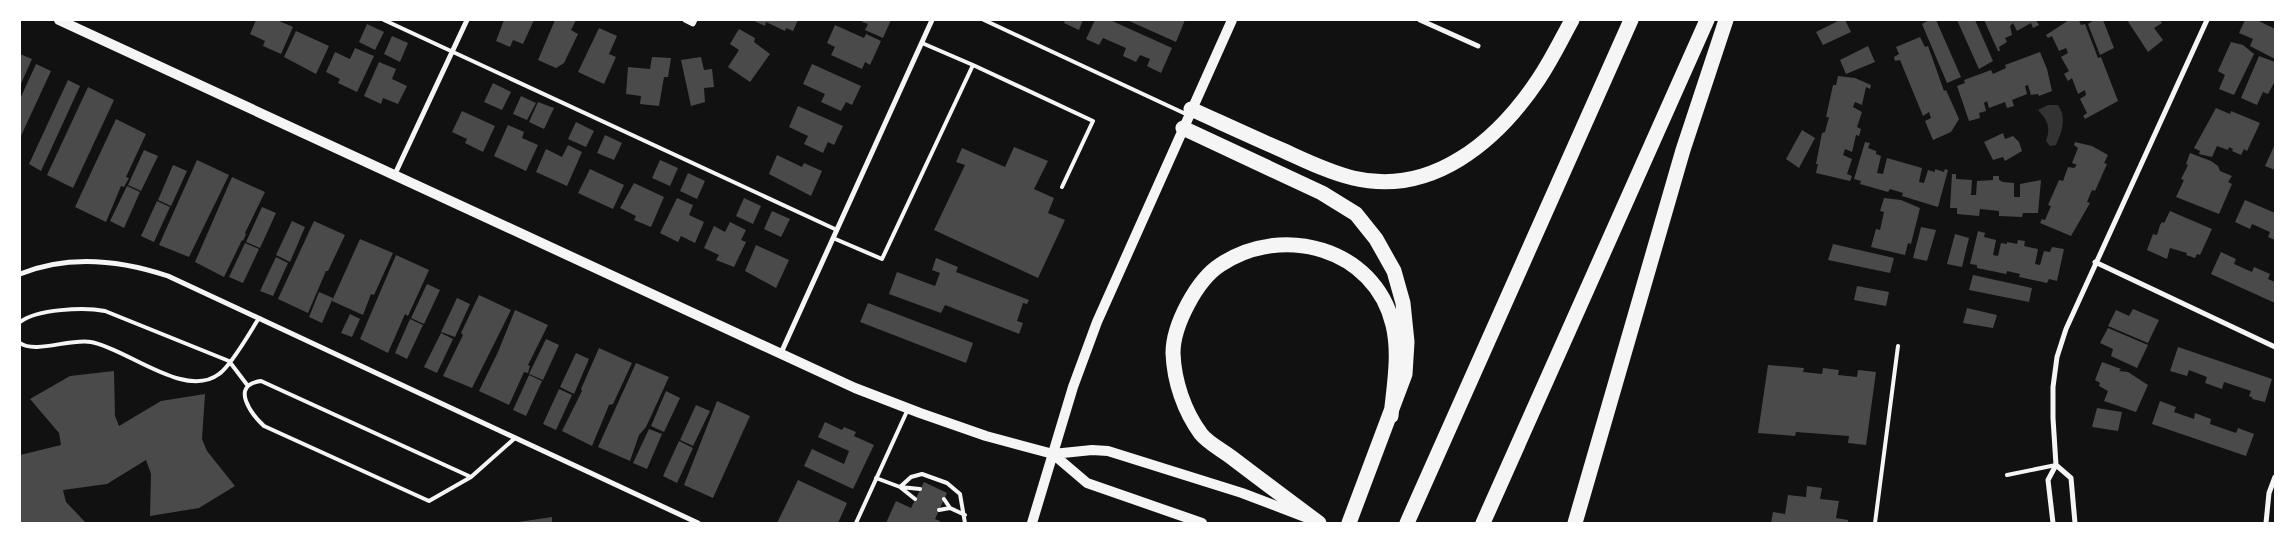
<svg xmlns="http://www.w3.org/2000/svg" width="2295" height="543" viewBox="0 0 2295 543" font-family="Karla,sans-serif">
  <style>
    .water { fill: #333 }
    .building { fill: #4a4a4a }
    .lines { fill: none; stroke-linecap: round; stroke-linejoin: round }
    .service { stroke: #f5f5f5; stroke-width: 4 }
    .minor { stroke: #f5f5f5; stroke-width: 5 }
    .secondary { stroke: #f5f5f5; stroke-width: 10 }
    .motorway { stroke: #f5f5f5; stroke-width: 15 }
  </style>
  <rect width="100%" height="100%" fill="#111"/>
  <path class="water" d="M2048,105H2058C2067,118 2062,132 2056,145L2050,146L2046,141C2051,127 2048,121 2038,110Z"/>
  <path class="building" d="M256,20H277L293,27L281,54L263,46L265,41L250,34Z
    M504,20H534L523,44L513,40L510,47L496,41Z
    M555,20H576L571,30L578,34L564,63L556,68L538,60Z
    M752,20H798L793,31L786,28L785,31L766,22L765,26Z
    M863,20H891L883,38L865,30L868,24L862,22Z
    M1065,20H1083L1079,30L1064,23Z
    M1095,20H1110L1172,48L1161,73L1147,66L1150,59L1140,55L1136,62L1123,56L1126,48L1103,38L1099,45L1086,39Z
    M1127,20H1185L1176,42Z
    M1840,20H1845L1851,32L1823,45L1816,32Z
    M1929,20H1936L1961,77L1947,83L1922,24Z
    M1957,20H1975L1993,61L1979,69Z
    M1984,20H2036L2039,25L2033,28L2031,23L2017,31L2013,23L2010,26L2012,35L2005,38L2007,42L1999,47L2000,51H1998Z
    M2069,20H2079L2081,25L2085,24L2098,58L2101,57L2118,101L2085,119L2083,116L2087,113L2080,99L2086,95L2085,90L2078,94L2072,78L2068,81L2064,74L2069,71L2061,57L2068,53L2066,48L2059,51L2052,36L2048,38L2046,35Z
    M2094,20H2103L2114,48L2100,55L2088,24Z
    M2127,20H2160L2162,23L2154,28L2163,40L2148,52Z
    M2245,20H2257L2275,29V59L2250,46L2253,39L2239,33Z
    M367,24L384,32L375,50L359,42Z
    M835,25L864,38L866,34L881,41L870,65L865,62L862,69L831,55L835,47L827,43Z
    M599,28L617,36L609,54L616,57L604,84L578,72Z
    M739,29L755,38L754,42L770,54L750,82L728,67L739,50L730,44Z
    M296,31L329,46L316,74L284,57Z
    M392,36L408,43L400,62L384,54Z
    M1920,37L1925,47L1928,46L1944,91L1946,90L1959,119L1951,132L1933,140L1925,121L1931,118L1929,112L1923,116L1900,60L1895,61L1894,57L1899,54L1896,47Z
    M2231,42L2243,45L2254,54L2234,95L2219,89L2225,75L2218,71Z
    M1868,46L1875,62L1846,74L1840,60Z
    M355,48L374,56L357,92L338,83L340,79L326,72L335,52L350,59Z
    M2040,52L2047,69L2052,91L2039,96L2038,94L2031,95L2028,85L2025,86L2027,94L2012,100L2014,106L2007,108L2005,102L1989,108L1987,101L1984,103L1986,111L1979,113L1980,118L1969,121L1957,86L1965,83L1964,80L1991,70L1993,74L2006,68L2005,65Z
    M20,54L32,59L20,86Z
    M2259,56L2275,62V81L2268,94L2263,92L2257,105L2241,98Z
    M652,57L671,58L668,77H664L659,106L640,104L641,96L626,94L628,67L650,69Z
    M701,57L704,70L712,69L714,87L704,88L705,102L691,106L681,60Z
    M379,62L396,69L392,79L407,86L398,104L383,98L381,104L364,96Z
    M36,64L51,71L20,138V99Z
    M812,64L861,86L852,105L846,102L841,111L821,102L825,94L803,84Z
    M1838,76L1855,78L1871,85L1870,89L1866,87L1862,105L1855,102L1853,107L1862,112L1857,127L1861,129L1859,136L1856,135L1852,152L1845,149L1843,155L1852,159L1847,174L1852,176L1850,181L1816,173L1818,164H1816L1822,133L1825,132L1829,117H1826L1833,85H1836Z
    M68,80L80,86L41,171L29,164Z
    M493,83L511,92L502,110L484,102Z
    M88,87L114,100L73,188L47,175Z
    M521,96L536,103L527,120L513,114Z
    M538,102L554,108L544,129L529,122Z
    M798,106L843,126L834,145L828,142L823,153L804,144L808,136L789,127Z
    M2216,108L2230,114L2231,111L2260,123L2247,151L2244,149L2241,155L2232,151L2233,149L2229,147L2228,150L2217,146L2212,157L2199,154L2200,151L2194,148Z
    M462,111L495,126L483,152L465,143L467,139L452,132Z
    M116,119L146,134L126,177L129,178L124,187L121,186L106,222L75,207Z
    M576,122L594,131L586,147L568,139Z
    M508,125L524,132L522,138L538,145L526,171L494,156Z
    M1802,130L1815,138L1799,168L1786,159Z
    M2003,133L2005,139L2013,136L2019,142L2022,151L2005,161L2003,157L1993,160L1984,142Z
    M605,135L622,143L614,160L597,153Z
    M1865,142L1870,143L1868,148L1876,151V154L1881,156L1877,173L1883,174L1887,158L1922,168L1919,182L1924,183L1928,170L1935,172V169L1944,172L1945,169L1948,170L1938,207L1902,196L1903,193L1890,189L1888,192L1860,184L1861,181L1854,179Z
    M2075,142L2092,146L2108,155L2104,163L2107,164L2095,191L2092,190L2087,202L2090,203L2071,236L2040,223L2042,219L2045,220L2051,206L2048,205L2059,180L2063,181L2068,167L2074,168L2077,165L2072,163L2078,148L2074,145Z
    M2275,144V170L2265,166Z
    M568,145L582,152L567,186L536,172L546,149L562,157Z
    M1014,147L1048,161L1034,189L1054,198L1048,213L1065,220L1038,278L934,230L965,165L956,162L962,148L1005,167Z
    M144,150L158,156L141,191L128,185Z
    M2190,153L2211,161L2218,166L2220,171L2232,176L2228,182L2232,184L2219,214L2176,197L2184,180L2181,179L2188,165L2186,164Z
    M777,155L802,167L804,163L822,171L811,196L769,174Z
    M197,160L229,175L189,257L159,245Z
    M660,160L678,168L670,186L652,178Z
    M173,165L187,171L171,206L158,200Z
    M590,169L624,185L613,209L578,193Z
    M688,173L705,181L697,199L680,191Z
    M1952,174H1956V179L1972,180L1971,195H1976L1977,181L1993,180V176H1999V180L2003,182L2014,183V197H2020V184L2041,180L2038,213H2023L2022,217L1999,216V211L1980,209L1979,216L1957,214V208H1950Z
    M232,177L265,192L245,233L246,234L243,241L242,240L224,277L195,262Z
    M634,183L664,197L651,227L634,220L636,216L620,208Z
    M127,186L140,192L124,228L110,221Z
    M677,198L693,205L689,215L704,222L695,243L681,236L678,242L660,233Z
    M744,198L761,206L753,224L736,216Z
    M1884,198L1901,200L1920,208L1911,244L1908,243L1905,255L1871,247L1876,229L1880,230L1884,212L1880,211Z
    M2245,200L2275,213V240L2268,237L2270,232L2252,224L2250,229L2235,222Z
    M157,201L170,207L154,242L141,236Z
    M262,207L276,213L260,248L246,242Z
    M772,211L790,219L781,237L764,229Z
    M2170,211L2212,229L2200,255L2197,254L2195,258L2186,255L2187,253L2170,248L2167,259L2147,250L2153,234L2157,235L2160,225L2162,222L2164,223Z
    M292,221L305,227L290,262L276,255Z
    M314,221L345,235L328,271H326L308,313L278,299Z
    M730,222L746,230L741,240L746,242L734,267L716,260L719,255L704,248L714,226L725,232Z
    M1921,227L1936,230L1927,261L1913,258Z
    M1978,231L1985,233L1984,237L1996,240L1993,255L1998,256L2001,243L2007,244V242L2017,244L2018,240L2025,241L2024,246L2038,249L2035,264L2040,265L2044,251L2050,252L2052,247L2064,249L2057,281L2049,279L2047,283L2019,277L2020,274L2007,271L2006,274L1977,268V265L1970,264Z
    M1955,234L1969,238L1962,267L1947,264Z
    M360,239L393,253L374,295L371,294L363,315L332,301Z
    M245,243L259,249L243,283L229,277Z
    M1833,244L1894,258L1890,273L1828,260Z
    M756,245L789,260L776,288L745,271Z
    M2221,252L2236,259L2234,264L2252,272L2254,267L2270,274L2268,279L2275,282V303L2211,274Z
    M396,255L429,270L408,316L405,314L388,353L360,339Z
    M276,257L288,263L273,296L260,291Z
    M936,258L958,267L956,272L1029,300L1027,304L1023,303L1017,321L1023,323L1019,334L945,305L941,313L889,294L897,272L935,286L940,273L932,270Z
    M1973,275L2032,288L2029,302L1969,290Z
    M427,284L440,290L424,324L411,318Z
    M1857,286L1889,292L1886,306L1854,300Z
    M319,292L333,298L322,323L309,317Z
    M479,295L511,310L472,388L443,376L463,335L461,333Z
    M457,298L470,304L455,337L441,332Z
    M868,303L973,343L966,363L860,322Z
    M1967,308L1997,315L1993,328L1963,323Z
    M2133,309L2159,320L2148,343L2108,326L2116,310L2129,316Z
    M515,310L548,325L528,365L530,366L528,373L524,372L509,405L479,391L498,352Z
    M350,314L360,319L352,337L341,333Z
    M410,319L423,325L407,359L395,353Z
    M2108,328L2148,345L2137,368L2111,356L2113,349L2100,343Z
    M441,333L453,339L437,373L424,367Z
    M546,339L559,345L543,380L529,374Z
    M2178,347L2272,379L2265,402L2252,399L2253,398L2249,396L2251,391L2224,382L2222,389L2205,383L2207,377L2189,370L2187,376L2170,371Z
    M599,348L632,363L613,404L609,405L592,446L562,431L582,391L581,389Z
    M576,353L589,359L574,394L560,387Z
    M2102,362L2121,369L2119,371L2128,372L2148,385L2136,412L2104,401L2108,391L2099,386L2100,383L2095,380Z
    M636,363L669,377L646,427L639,435L630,461L598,447Z
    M1768,365L1804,368L1803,372L1822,374L1823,368L1839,370L1838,375L1857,377L1858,370L1876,372L1866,445L1848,443L1849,436L1796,432L1795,436L1758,433Z
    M114,371L115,416L119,426L161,401L205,394L202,439L207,451L235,486L199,508L150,516L151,474L146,460L107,484L63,490L66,502L86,523H20V455L61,445L59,433L30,399L70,376Z
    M529,375L542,381L526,416L513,410Z
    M559,389L572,395L556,430L543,424Z
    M666,391L680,398L664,432L651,426Z
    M717,401L750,416L713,498L684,485Z
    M2160,401L2176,407L2174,412L2194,419L2195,413L2211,419L2210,424L2236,433L2238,428L2254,434L2246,456L2152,424Z
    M696,405L710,411L693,446L680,440Z
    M2097,408L2122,412L2118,431L2092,427Z
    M825,422L842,430L844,427L856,432L854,436L874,445L853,489L804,466L812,449L844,464L849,451L818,437Z
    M649,429L662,434L647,469L633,463Z
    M679,441L693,448L677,483L663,476Z
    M798,480L847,503L838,523H777Z
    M924,482L947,493L935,519L940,521L939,523H886L896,501L911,508Z
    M1807,486L1822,488L1820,499L1839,501L1836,518L1848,520V523H1771L1773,512L1785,514L1788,495L1806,497Z
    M552,517V523H518V522Z"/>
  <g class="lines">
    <path class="service" d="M384,20L837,230
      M984,20L1188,115
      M922,43L973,65
      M833,238L882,259L973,65L1093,121L1062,187
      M20,322C37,309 84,307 105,311L229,361L248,386
      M20,343C35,354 71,338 91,342C126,348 185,400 219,374C231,366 250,332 259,318
      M2007,475L2056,465
      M471,477L429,501L264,426C252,415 229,385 261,381L471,477L515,438
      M876,478L900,487L911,477L922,474L947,483L960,494L965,523
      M900,487L920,489
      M900,487L915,499
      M944,499L950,508L965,515
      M939,510L950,508
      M856,523L908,409
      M1875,523L1898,346"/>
    <path class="minor" d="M685,20L693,24L695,20
      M1420,20L1478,46
      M395,174L467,20
      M2095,262L2275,347
      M20,274C69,254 120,260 168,276L698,523
      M781,353L932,20
      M2056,465L2071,478L2075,523
      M2053,523L2048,480L2056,465L2053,418V387L2057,357L2066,329L2207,20
      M2266,523L2269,493L2275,477"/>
    <path class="secondary" d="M59,20L855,388L920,413L986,436L1053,454L1092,450L1108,451L1242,493L1305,517
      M1053,454L1087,483L1202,523
      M1032,523L1073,387L1097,322L1232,20"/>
    <path class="motorway" d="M1191,109C1222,123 1252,137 1282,150C1304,160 1328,172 1353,178C1432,197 1497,141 1538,80C1551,61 1561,40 1572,20
      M1183,128L1322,193L1356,214L1376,239L1394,271L1403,303L1407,342L1405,374L1349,523
      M1319,523C1289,501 1260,479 1231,457C1222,450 1208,443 1201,434C1184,411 1174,381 1173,353C1173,325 1197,280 1220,265C1282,223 1375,248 1393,325C1400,354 1394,386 1391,416
      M1407,523L1631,20
      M1483,523L1707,20
      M1575,523L1683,150L1726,20"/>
  </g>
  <rect width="2295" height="543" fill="none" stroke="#ffffff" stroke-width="42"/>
</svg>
